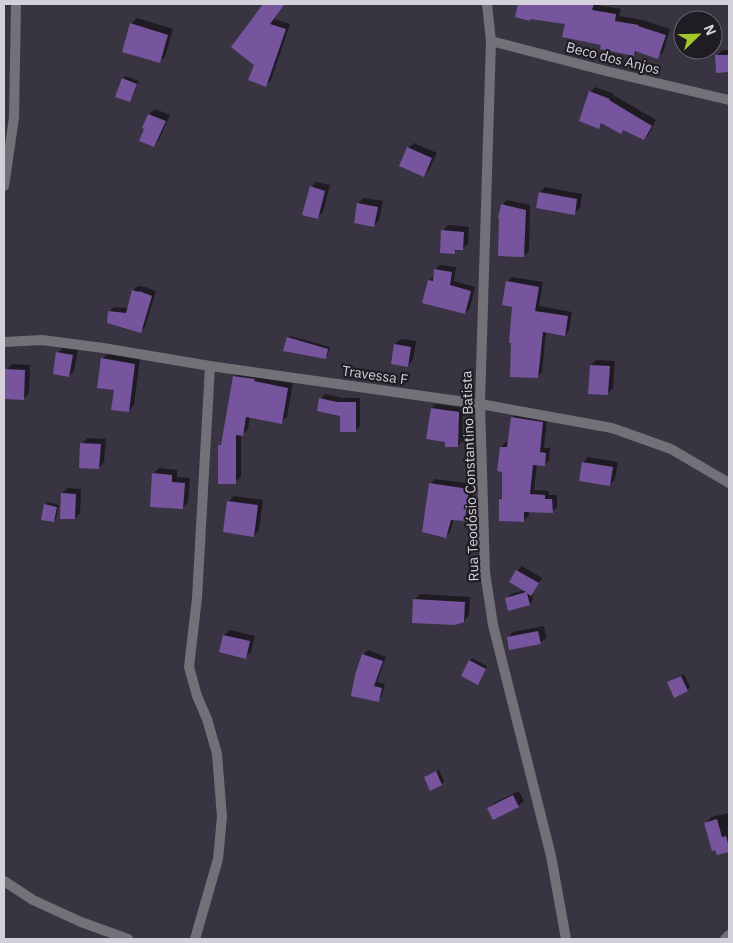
<svg xmlns="http://www.w3.org/2000/svg" width="733" height="943" viewBox="0 0 733 943" font-family="'IBM Plex Sans',sans-serif">
  <style>
    .shadow { fill: #0007 }
    .building { fill: #76559e }
    .lines { fill: none; stroke-linecap: round; stroke-linejoin: round }
    .minor { stroke: #737077; stroke-width: 10 }
    .tertiary { stroke: #737077; stroke-width: 10 }
    .labels { text-anchor: middle; dominant-baseline: central; stroke-width: 4.5; stroke-linejoin: round; paint-order: stroke }
    .street-label { font-size: 14px; fill: #d3d0d9; stroke: #1f1d23 }
  </style>
  <rect width="100%" height="100%" fill="#393442"/>
  <path class="shadow" d="M264,4H285L274,19L290,24L271,80L266,85L255,64L233,47Z
    M519,4H597V5L621,9L619,16L643,20L670,29L663,52L658,57L637,51L634,55L602,44L566,23L516,16Z
    M137,18L173,29L165,57L159,62L131,24Z
    M722,50H729V71H717V56Z
    M125,76L139,81L132,98L130,101L117,96L123,78Z
    M595,87L614,94L613,95L656,120L649,134L644,139L624,129L603,123L599,127L590,92Z
    M155,109L170,115L159,140L154,146L146,128H144L149,114Z
    M414,143L437,153L429,170L424,176L408,148Z
    M316,182L330,185L323,212L317,218L311,187Z
    M545,187L582,194L580,208L574,214L540,193Z
    M364,198L383,201L379,220L374,225L358,203Z
    M507,200L530,205L529,251L523,256L502,205Z
    M448,225L469,227L468,244L462,249H458L454,253L443,231Z
    M440,265L456,267L454,281L475,287L470,308L465,313L429,280L435,275L436,269Z
    M512,277L543,282L539,306L572,312L569,330L565,335L546,332L542,372L538,376L514,306L507,282Z
    M138,286L144,287H145L156,291L145,327L140,332L110,311L114,307L128,308L133,290Z
    M290,336L330,347L328,355L326,357L288,338Z
    M401,339L416,341L413,360L408,366L392,363L395,344Z
    M63,348L78,350L74,371L69,376L57,353Z
    M108,353L140,359L134,405L129,411L115,389L102,359Z
    M596,360L615,361L613,388L608,393L591,365Z
    M12,364L30,365L29,393L24,398L6,370Z
    M239,371L293,383L287,417L281,422L250,416L248,429L242,435H241V477L235,482L219,446L223,442L234,377Z
    M325,394L342,398H360V426L355,431L342,415L321,399Z
    M436,404L463,408L462,441L458,446L446,441L432,408Z
    M517,413L547,418L544,448H550L549,460L544,465L537,464L534,490L549,491V495H557V507L552,512L529,511V516L524,520L500,499L504,496L501,447L506,442L509,443L512,417Z
    M87,438L106,439L104,462L99,468L82,444Z
    M588,457L618,462L615,479L610,485L583,463Z
    M159,468L177,470V477L190,478L188,502L183,508L153,474Z
    M435,479L474,484L470,515L465,520L454,519L450,532L446,536L430,484Z
    M68,488L81,489L80,513L75,518L62,493Z
    M234,496L263,500L259,530L254,536L228,502Z
    M48,502L59,505L56,519L53,521L45,505Z
    M522,566L542,578L532,593L533,600L529,604L507,598L511,594L525,590L511,582L517,571Z
    M420,594L470,597L469,615L464,621L414,600Z
    M544,626L546,638L540,643L508,637L513,632Z
    M230,630L255,636L251,652L245,657L224,635Z
    M368,650L386,657L377,682L385,684L382,696L378,701L356,676L364,654Z
    M472,658L487,666L480,681L470,661Z
    M684,674L690,687L688,690L675,696L668,683L671,680Z
    M439,770L444,781L442,784L425,777L427,775Z
    M519,791L524,801L518,806L488,808L494,803Z
    M729,813V851L718,854L706,823L711,817Z"/>
  <path class="building" d="M263,4H285L270,24L286,29L266,87L248,80L254,65L231,47Z
    M518,4H594L592,10L616,14L615,21L639,25L638,26L666,35L658,59L635,51L634,56L600,49L601,45L562,37L565,24L530,19V21L515,17Z
    M130,23L168,35L160,63L122,52Z
    M715,55H729V72L716,73Z
    M122,78L137,84L130,102L115,97Z
    M589,91L610,99L609,100L652,126L644,140L623,130L621,134L601,123L599,129L579,121Z
    M148,114L166,121L154,147L139,141L144,129L142,128Z
    M407,147L432,158L424,177L399,166Z
    M310,186L325,191L318,219L302,215Z
    M539,192L577,199L575,215L536,208Z
    M357,203L378,207L374,227L354,223Z
    M501,204L526,210L524,257L498,256L499,218H498Z
    M441,230L464,232L463,250H455V254L440,253Z
    M434,269L452,272L450,285L471,291L465,314L422,303L428,280L433,281Z
    M506,281L539,287L535,311L568,316L565,336L543,332L538,378L510,377L511,343H509L512,307L502,305Z
    M132,290L139,292V291L152,296L141,333L107,323L108,311L126,313Z
    M287,337L328,349L326,359L283,351Z
    M394,344L411,347L408,367L391,364Z
    M56,352L73,355L69,377L53,374Z
    M101,358L135,364L129,412L111,410L114,390L97,388Z
    M590,365L610,366L608,395L588,394Z
    M5,369L25,370L24,400L5,399Z
    M233,376L255,379L254,381L288,388L282,424L246,417L243,436L236,435V484H218V445H221Z
    M319,398L337,402H356V432H340V416L317,411Z
    M431,408L459,412L458,447H445V442L426,439Z
    M511,417L543,422L540,452L546,453L545,466L533,465L530,494L545,495V499H552L553,513L524,512V522L499,521V499H502V472L497,471L500,447H507Z
    M80,443L101,444L99,469L79,468Z
    M582,462L613,467L610,486L579,481Z
    M152,473L172,475V482L185,483L183,509L150,507Z
    M429,483L469,489L465,521L451,520L446,538L422,532Z
    M61,493L76,494L75,519H60Z
    M227,501L258,505L254,537L223,532Z
    M44,504L57,507L54,522L41,520Z
    M516,570L539,583L531,596L527,593L530,605L508,611L505,598L526,592L509,582Z
    M413,599L465,602L464,622L455,625L412,623Z
    M538,631L541,644L509,650L507,637Z
    M223,635L250,641L246,659L219,652Z
    M362,654L383,661L374,686L382,688L379,702L351,696L355,675Z
    M469,660L486,669L478,685L461,676Z
    M681,676L688,691L674,698L667,682Z
    M436,771L442,785L430,791L424,777Z
    M513,795L519,807L493,820L487,808Z
    M717,819L722,837L726,836L729,847V852L717,855L715,850L712,851L704,823Z"/>
  <g class="lines">
    <path class="minor" d="M487,4L491,41L480,404L485,572L493,625L551,856L566,939
      M491,41L606,71L729,100
      M4,186L14,118L16,4
      M4,342L42,340L103,348L210,366L480,404L612,428L671,449L729,483
      M4,881L33,900L81,922L128,939
      M195,939L218,859L222,817L217,754L207,719L197,696L189,667L197,598L210,366"/>
    <path class="tertiary" d="M725,939L729,935"/>
  </g>
  <g class="labels">
    <g class="street-label">
      <text transform="translate(613 58) rotate(14)">Beco dos Anjos</text>
      <text transform="translate(375 375) rotate(8)">Travessa F</text>
      <text transform="translate(470 476) rotate(-92)">Rua Teodósio Constantino Batista</text>
    </g>
  </g>
  <rect width="733" height="943" fill="none" stroke="#d3d0d9" stroke-width="10"/>
  <g transform="translate(698 35) rotate(67)"><circle r="24" fill="#1f1d23" stroke="#67656c"/>
  <path d="M0-4L9 19L0 12L-9 19Z" fill="#a1c929"/>
  <text y="-8" font-size="14" font-weight="bold" text-anchor="middle" fill="#d3d0d9">N</text>
  </g>
</svg>
